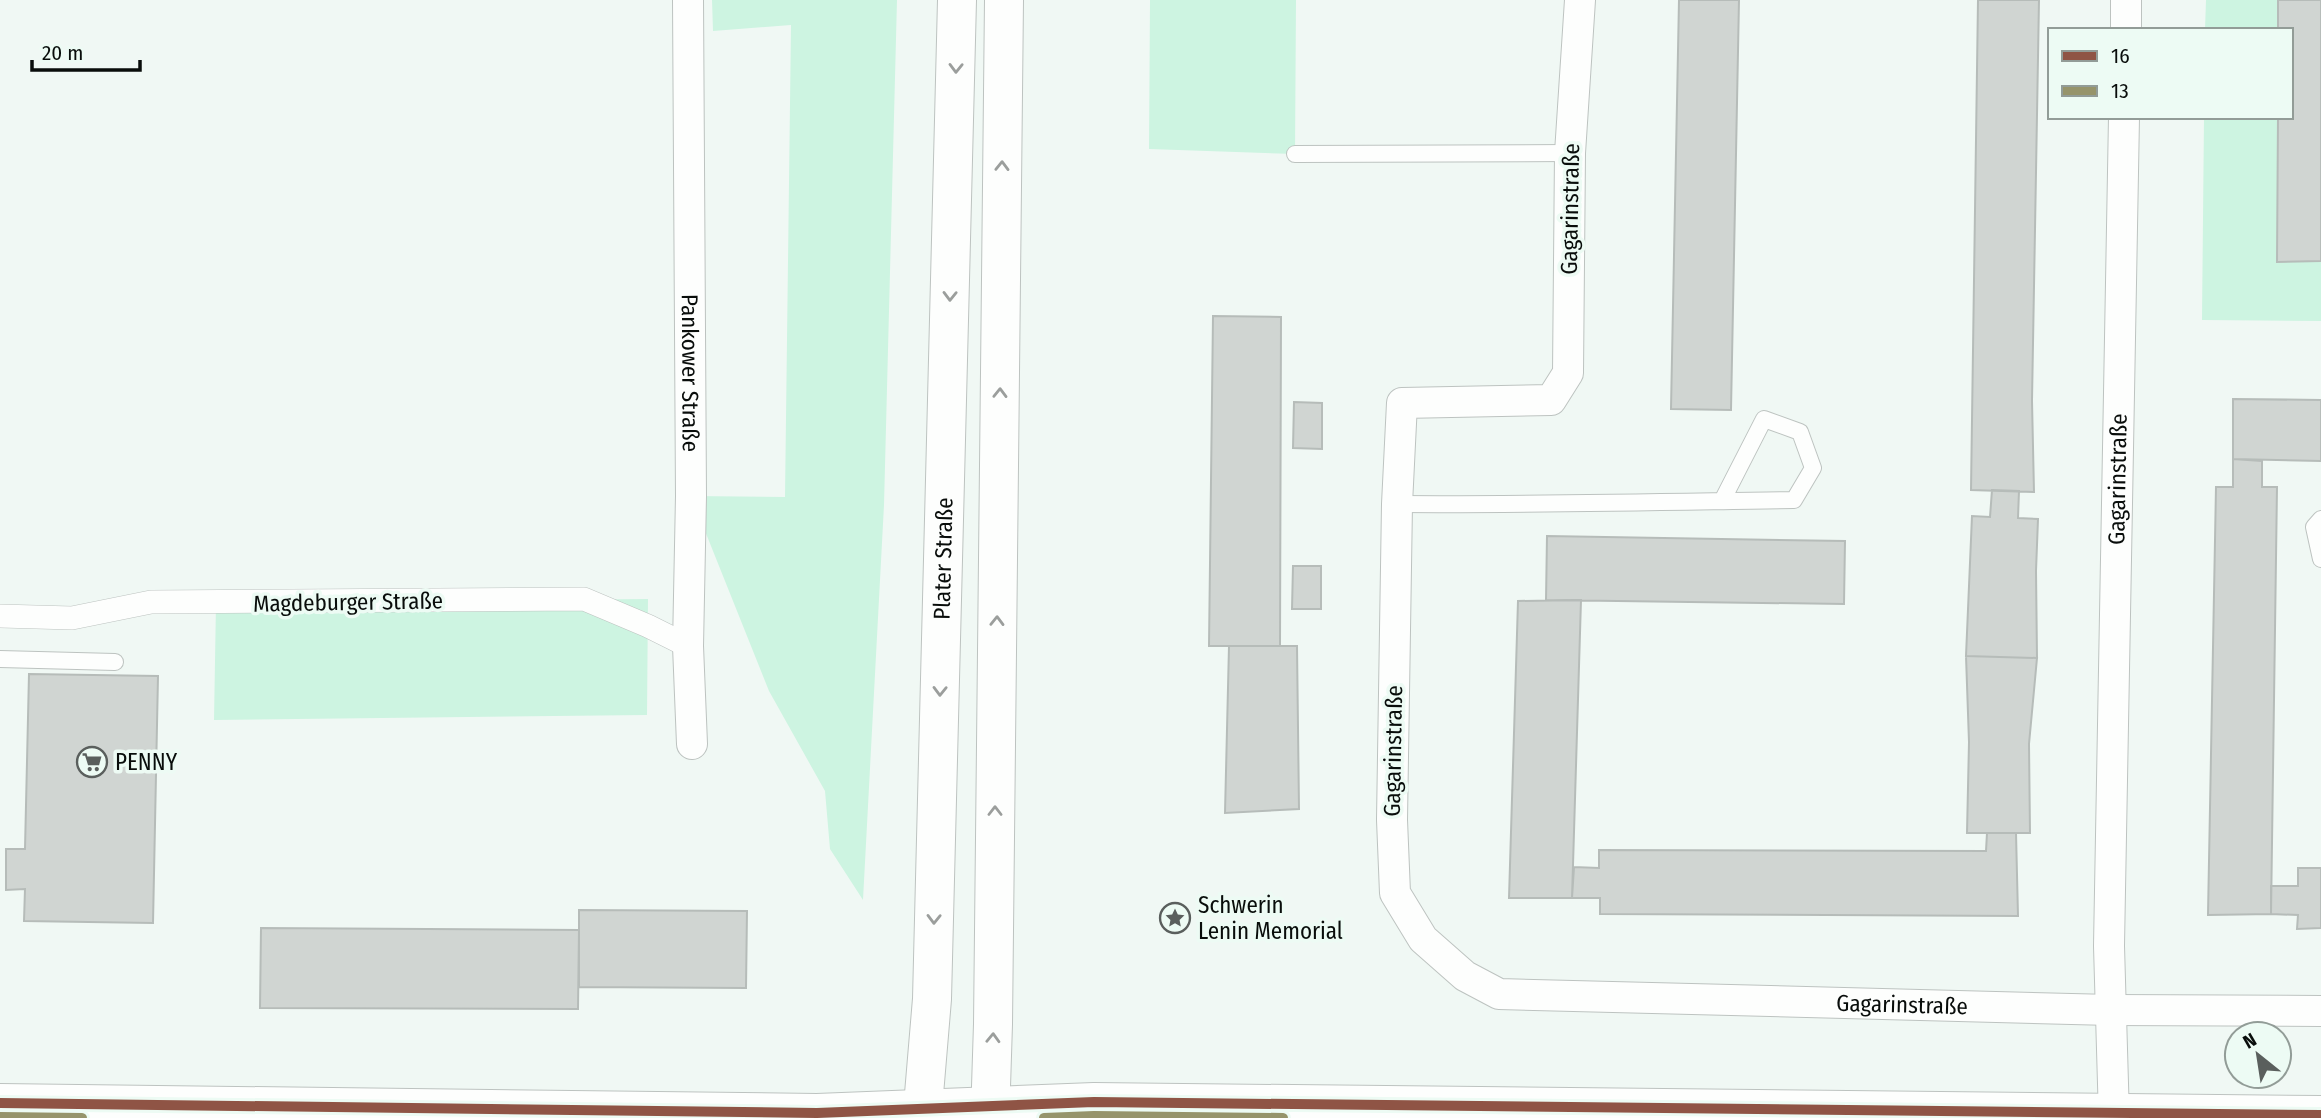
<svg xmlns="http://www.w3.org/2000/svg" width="2321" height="1118" viewBox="0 0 2321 1118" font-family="'Fira Sans Condensed',sans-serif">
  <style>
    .green { fill: #cdf4e1 }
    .building { fill: #d0d5d2; stroke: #b6bcb9; stroke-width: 2 }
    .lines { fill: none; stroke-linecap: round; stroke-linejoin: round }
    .service-casing { stroke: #bdc3c0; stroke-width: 18 }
    .pedestrian-casing { stroke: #bdc3c0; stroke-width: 24 }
    .minor-casing { stroke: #bdc3c0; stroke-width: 32 }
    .tertiary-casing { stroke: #bdc3c0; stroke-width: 40 }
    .service { stroke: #fdfefd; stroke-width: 16 }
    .pedestrian { stroke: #fdfefd; stroke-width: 23 }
    .minor { stroke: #fdfefd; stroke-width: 30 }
    .tertiary { stroke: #fdfefd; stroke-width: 38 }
    .bus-1-casing { stroke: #edfbf4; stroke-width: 16 }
    .bus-2-casing { stroke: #edfbf4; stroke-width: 16 }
    .bus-1 { stroke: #8f5445; stroke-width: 10 }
    .bus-2 { stroke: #96946b; stroke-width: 10 }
    .oneway { stroke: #9b9e9c }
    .labels { text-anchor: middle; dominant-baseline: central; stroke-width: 7; stroke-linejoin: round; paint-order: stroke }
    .street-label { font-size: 23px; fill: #090d0b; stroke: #edfbf4 }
    .poi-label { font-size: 23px; fill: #090d0b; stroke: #edfbf4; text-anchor: start }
  </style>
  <rect width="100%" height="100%" fill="#f0f8f4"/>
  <path class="green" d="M712,0H897L884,505L863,900L830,849L825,791L769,691L691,496L785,497L791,25L713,31Z
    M1150,0H1296L1295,154L1149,149Z
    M2206,0H2321V321L2202,320L2204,117H2291V30H2205Z
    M648,599L647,715L214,720L216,603Z"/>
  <path class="building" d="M1679,0H1739L1731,410L1671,409Z
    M1978,0H2039L2032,401L2034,492L1971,490Z
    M2278,0H2321V261L2277,262L2278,117H2291V30H2278Z
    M1213,316L1281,317L1280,646H1209Z
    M2233,399L2321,400V461L2233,459Z
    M1294,402L1322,403V449L1293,448Z
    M2233,459L2262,461V487H2277L2271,914L2208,915L2216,487H2233Z
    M1992,490L2019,491L2018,518L2038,519L2036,571L2037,658L1966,656L1972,516L1990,517Z
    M1547,536L1845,541L1844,604L1546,600Z
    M1293,566H1321V609H1292Z
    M1581,600L1572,898H1509L1518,601Z
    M1229,646H1297L1299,809L1225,813Z
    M1966,656L2037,658L2029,744L2030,833H1967L1969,742Z
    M29,674L158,676L153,923L24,921L25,889L6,890V849H25Z
    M1987,833H2016L2018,916L1600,914V898H1572L1574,867L1599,868V850L1986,851Z
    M2298,868H2321V928L2297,929L2298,915L2271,914V886H2298Z
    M579,910L747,911L746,988L579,987Z
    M261,928L579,930L578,1009L260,1008Z"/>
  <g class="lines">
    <g class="service-casing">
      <path id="service" d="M1295,154L1570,153
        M1397,504C1529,505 1661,502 1794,500L1813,468L1800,432L1764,419L1722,501
        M2321,519L2314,527L2321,559
        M0,659L115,662"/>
    </g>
    <g class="pedestrian-casing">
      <path id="pedestrian" d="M0,616L72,618L151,602L584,599L648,626L688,646"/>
    </g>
    <g class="minor-casing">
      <g id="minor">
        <path id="s1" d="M688,0L691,496L688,646L692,744"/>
        <path id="s2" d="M1580,0L1570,153L1568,373L1551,400L1402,403L1397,504L1392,820L1395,893L1423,939L1465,976L1499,994L2111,1010L2321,1011"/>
        <path d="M2126,30V0"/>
        <path id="s3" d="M2114,1118L2109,946L2124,117"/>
      </g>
    </g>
    <g class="tertiary-casing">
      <g id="tertiary">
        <path d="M0,1103L817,1113L1094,1102L2321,1115"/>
        <path id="s4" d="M922,1118L932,999L957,0"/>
        <path d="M990,1118L993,1024L1004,0"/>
      </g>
    </g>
    <use href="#service" class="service"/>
    <use href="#pedestrian" class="pedestrian"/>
    <use href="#minor" class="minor"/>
    <use href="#tertiary" class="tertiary"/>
    <g class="bus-1-casing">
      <path id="bus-1" d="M0,1103L817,1113L1094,1102L2321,1115"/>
    </g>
    <g class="bus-2-casing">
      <path id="bus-2" d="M0,1117L82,1118
        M1044,1118L1094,1116L1283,1118"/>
    </g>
    <use href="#bus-1" class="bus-1"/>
    <use href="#bus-2" class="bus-2"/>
  </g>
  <defs><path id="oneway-chevron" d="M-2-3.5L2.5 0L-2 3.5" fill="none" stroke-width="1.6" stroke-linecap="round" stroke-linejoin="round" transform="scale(1.75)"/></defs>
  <g class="oneway">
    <use href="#oneway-chevron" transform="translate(956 68) rotate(91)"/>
    <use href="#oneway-chevron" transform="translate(1002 166) rotate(-89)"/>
    <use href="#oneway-chevron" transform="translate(950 296) rotate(91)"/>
    <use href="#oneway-chevron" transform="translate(1000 393) rotate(-89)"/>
    <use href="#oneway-chevron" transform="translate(997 621) rotate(-89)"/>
    <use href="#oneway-chevron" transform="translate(940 691) rotate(91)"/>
    <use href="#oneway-chevron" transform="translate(995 811) rotate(-90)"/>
    <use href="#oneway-chevron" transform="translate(934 919) rotate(91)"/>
    <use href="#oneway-chevron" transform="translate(993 1038) rotate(-88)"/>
  </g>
  <defs>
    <g id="supermarket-ring" transform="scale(1.575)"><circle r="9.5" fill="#edfbf4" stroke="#5a5f5d" stroke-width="1.5"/><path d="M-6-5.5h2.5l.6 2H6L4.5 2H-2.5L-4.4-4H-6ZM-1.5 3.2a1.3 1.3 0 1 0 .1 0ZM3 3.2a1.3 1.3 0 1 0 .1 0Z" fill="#5a5f5d"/></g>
    <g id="sight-ring" transform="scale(1.575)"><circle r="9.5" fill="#edfbf4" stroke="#5a5f5d" stroke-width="1.5"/><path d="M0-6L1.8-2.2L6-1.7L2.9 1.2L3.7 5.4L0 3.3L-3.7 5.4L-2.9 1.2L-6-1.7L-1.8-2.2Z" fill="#5a5f5d"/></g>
  </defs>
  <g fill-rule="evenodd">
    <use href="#supermarket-ring" x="92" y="762"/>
    <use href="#sight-ring" x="1175" y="918"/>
  </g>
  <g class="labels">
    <g class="street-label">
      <text transform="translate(1570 209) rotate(-89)">Gagarinstraße</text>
      <text stroke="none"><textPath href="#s1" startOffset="373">Pankower Straße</textPath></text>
      <text stroke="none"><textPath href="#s3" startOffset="639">Gagarinstraße</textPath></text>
      <text stroke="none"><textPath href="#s4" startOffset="560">Plater Straße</textPath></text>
      <text transform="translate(348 602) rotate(-1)">Magdeburger Straße</text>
      <text transform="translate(1393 751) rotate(-89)">Gagarinstraße</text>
      <text stroke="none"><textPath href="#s2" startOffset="1596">Gagarinstraße</textPath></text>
    </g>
    <g class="poi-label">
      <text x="115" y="762">PENNY</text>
      <text x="1198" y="905">Schwerin<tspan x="1198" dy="26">Lenin Memorial</tspan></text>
    </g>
  </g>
  <rect x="2048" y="28" width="245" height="91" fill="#edfbf4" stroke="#929c97" stroke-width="2"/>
  <rect x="2062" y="51" width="35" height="10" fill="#8f5445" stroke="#929c97" stroke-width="2"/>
  <text x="2111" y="63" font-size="21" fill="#090d0b">16</text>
  <rect x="2062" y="86" width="35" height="10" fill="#96946b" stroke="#929c97" stroke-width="2"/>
  <text x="2111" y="98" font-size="21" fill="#090d0b">13</text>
  <g transform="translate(2258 1055) rotate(330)"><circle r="33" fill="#edfbf4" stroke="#929c97" stroke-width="2"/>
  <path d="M0-5L12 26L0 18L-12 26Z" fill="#5a5f5d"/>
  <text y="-10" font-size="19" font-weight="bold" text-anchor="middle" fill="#090d0b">N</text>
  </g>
  <path d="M32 60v10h108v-10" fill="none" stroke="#090d0b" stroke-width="3.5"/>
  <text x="42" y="60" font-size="21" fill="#090d0b" stroke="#edfbf4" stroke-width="5" paint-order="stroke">20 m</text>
</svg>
